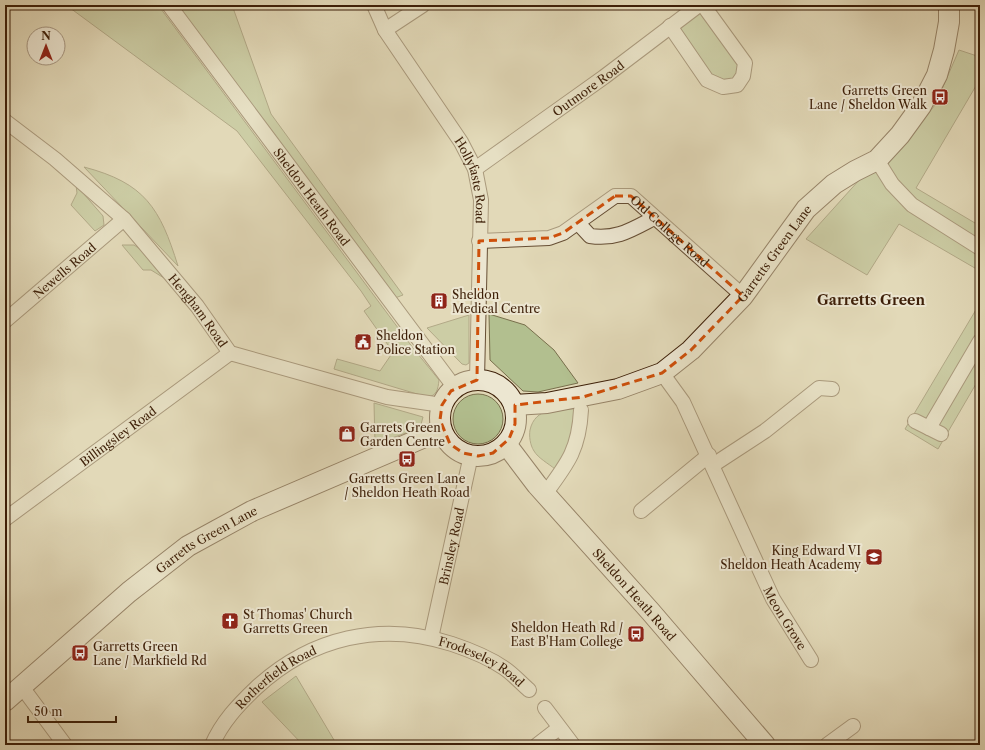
<svg xmlns="http://www.w3.org/2000/svg" width="985" height="750" viewBox="0 0 985 750" font-family="'Libre Caslon Text',serif">
  <style>
    .green { fill: #b2bf8f; stroke: #786f4c }
    .lines { fill: none; stroke-linecap: round; stroke-linejoin: round }
    .street-casing { stroke: #664e34; stroke-width: 16 }
    .secondary-casing { stroke: #3d1f08; stroke-width: 22 }
    .street { stroke: #ece6d1; stroke-width: 14 }
    .secondary { stroke: #ece6d1; stroke-width: 20 }
    .marked { fill: none; stroke: #ce500b; stroke-width: 3; stroke-dasharray: 8 5; stroke-linejoin: round }
    .labels { text-anchor: middle; dominant-baseline: central; stroke-width: 4; stroke-linejoin: round; paint-order: stroke }
    .street-label { font-size: 12px; fill: #3d1f08; stroke: #ece6d1 }
    .poi-label { font-size: 12px; fill: #3d1f08; stroke: #ece6d1; text-anchor: start }
    .quarter-label { font-size: 14px; font-weight: bold; fill: #3d1f08; stroke: #ece6d1 }
  </style>
  <rect width="100%" height="100%" fill="#e2d9b8"/>
  <filter id="stains"><feTurbulence type="fractalNoise" baseFrequency=".005" numOctaves="4"/><feColorMatrix values="0 0 0 0 .2 0 0 0 0 .09 0 0 0 0 .02 0 0 0 .5 -.17"/></filter>
  <radialGradient id="worn" r=".72"><stop offset=".6" stop-color="#630" stop-opacity="0"/><stop offset="1" stop-color="#630" stop-opacity=".3"/></radialGradient>
  <path class="green" d="M66,5H158L413,348L439,380C438,389 437,396 427,397L334,369L337,359L380,371L393,352L364,311L371,306L361,291L237,131Z
    M175,5H232L271,114L403,295L395,298Z
    M699,5L745,63L737,85L707,80L670,26Z
    M959,50L980,57V79L916,188L980,226V271L899,224L867,275L806,239L861,178L896,154L935,105Z
    M84,167C145,183 160,208 178,266Z
    M76,185L103,216L104,225L95,231L71,205L77,193Z
    M122,245H134L140,249L164,278L151,270H143Z
    M980,303V377L938,449L905,429Z
    M489,314L525,325L554,350L578,383L538,392L523,391L490,360Z
    M469,315V363L466,365L462,364L427,328Z
    M453 419a25 25 0 1 1 50 0a25 25 0 1 1-50 0Z
    M374,403L423,417L420,428L375,444Z
    M577,409C573,432 568,450 555,469C549,464 538,458 534,451C530,445 529,436 530,430C535,407 558,409 577,409Z
    M296,676L337,745H303L262,702Z"/>
  <g class="lines">
    <g class="street-casing">
      <g id="street">
        <path id="s1" d="M169,5L455,388"/>
        <path id="s2" d="M374,5L385,30L461,142L475,169L481,200L477,380"/>
        <path d="M670,26L707,80L723,87L737,85L743,76L745,63L703,5"/>
        <path d="M385,30L423,5"/>
        <path id="s3" d="M5,121L55,159L124,219L197,306L230,353L387,397L442,405"/>
        <path d="M877,160L892,184L912,205L980,248"/>
        <path id="s4" d="M475,169L604,77L699,5"/>
        <path d="M578,223L590,236C616,240 631,230 654,218"/>
        <path id="s5" d="M479,241L549,238L563,233L615,196H631L743,296"/>
        <path id="s6" d="M5,321L124,219"/>
        <path id="s7" d="M662,373L683,402L773,599L811,660"/>
        <path d="M915,421L941,434"/>
        <path d="M929,428L980,341"/>
        <path d="M713,465L765,431L819,388L832,389"/>
        <path d="M545,494C568,463 579,449 581,410"/>
        <path d="M641,511L709,455"/>
        <path id="s8" d="M5,519L230,353"/>
        <path id="s9" d="M431,638L471,455"/>
        <path d="M22,687L65,745"/>
        <path d="M545,708L573,745"/>
        <path id="s10" d="M212,745C222,722 238,705 256,688C311,637 381,621 452,644C470,650 488,657 504,668C513,674 521,683 529,690"/>
        <path d="M537,745L559,728"/>
        <path d="M827,745L853,726"/>
      </g>
    </g>
    <g class="secondary-casing">
      <g id="secondary">
        <circle cx="478" cy="418" r="38"/>
        <path id="s11" d="M514,405L547,403L618,389L662,373L691,350L743,296L806,209L834,184L855,171L877,160L900,135L921,106L937,75L944,50L949,22V5"/>
        <path id="s12" d="M506,444L537,485L650,611L765,745"/>
        <path id="s13" d="M5,701L129,592L188,546L252,511L441,430"/>
      </g>
    </g>
    <use href="#street" class="street"/>
    <use href="#secondary" class="secondary"/>
  </g>
  <path d="M0 0H985V750H0ZM615,196H631L743,296L691,350L662,373L583,397L515,405V424L509,439L493,453L478,456L463,453L450,444L440,420L442,405L451,391L477,380L479,241L549,238L563,233Z" fill="#e2d9b8" fill-opacity=".55" fill-rule="evenodd"/>
  <path class="marked" d="M615,196H631L743,296L691,350L662,373L583,397L515,405V424L509,439L493,453L478,456L463,453L450,444L440,420L442,405L451,391L477,380L479,241L549,238L563,233Z"/>
  <defs>
    <g id="bus-square" transform="scale(0.9)"><rect x="-9" y="-9" width="18" height="18" rx="4" fill="#8f2418" stroke="#ece6d1"/><path d="M-5-6H5V4H4V6H2V4H-2V6H-4V4H-5ZM-3.5-4V0h7V-4ZM-3.5 1.2v1.5H-2V1.2ZM2 1.2v1.5H3.5V1.2Z" fill="#fff"/></g>
    <g id="building-square" transform="scale(0.9)"><rect x="-9" y="-9" width="18" height="18" rx="4" fill="#8f2418" stroke="#ece6d1"/><path d="M-4-6H4V6H1V3H-1V6H-4ZM-2.5-4.3h1.7v1.8h-1.7ZM.8-4.3h1.7v1.8H.8ZM-2.5-1h1.7V.8h-1.7ZM.8-1h1.7V.8H.8Z" fill="#fff"/></g>
    <g id="civic-square" transform="scale(0.9)"><rect x="-9" y="-9" width="18" height="18" rx="4" fill="#8f2418" stroke="#ece6d1"/><path d="M-.6-6.5H3V-4.5H.6V-3L4-1V1h2V6H-6V1h2V-1L-.6-3ZM-1.2 2.5V6h2.4V2.5Z" fill="#fff"/></g>
    <g id="shop-square" transform="scale(0.9)"><rect x="-9" y="-9" width="18" height="18" rx="4" fill="#8f2418" stroke="#ece6d1"/><path d="M-5-2.5h2.3a2.7 3.5 0 0 1 5.4 0H5L5.5 6h-11ZM-1.5-2.5h3a1.5 2.3 0 0 0-3 0Z" fill="#fff"/></g>
    <g id="school-square" transform="scale(0.9)"><rect x="-9" y="-9" width="18" height="18" rx="4" fill="#8f2418" stroke="#ece6d1"/><path d="M0-5L7-2L0 1L-7-2ZM-4 1L0 2.5L4 1V4Q0 6-4 4Z" fill="#fff"/></g>
    <g id="church-square" transform="scale(0.9)"><rect x="-9" y="-9" width="18" height="18" rx="4" fill="#8f2418" stroke="#ece6d1"/><path d="M-1.2-6h2.4v3.5h3.3v2.4h-3.3V6h-2.4V-.1h-3.3v-2.4h3.3Z" fill="#fff"/></g>
  </defs>
  <g fill-rule="evenodd">
    <use href="#bus-square" x="940" y="97"/>
    <use href="#building-square" x="439" y="301"/>
    <use href="#civic-square" x="363" y="342"/>
    <use href="#shop-square" x="347" y="434"/>
    <use href="#bus-square" x="407" y="459"/>
    <use href="#school-square" x="874" y="557"/>
    <use href="#church-square" x="230" y="621"/>
    <use href="#bus-square" x="636" y="634"/>
    <use href="#bus-square" x="80" y="653"/>
  </g>
  <g class="labels">
    <g class="street-label">
      <text stroke="none"><textPath href="#s4" startOffset="139">Outmore Road</textPath></text>
      <text stroke="none"><textPath href="#s2" startOffset="203">Hollyfaste Road</textPath></text>
      <text stroke="none"><textPath href="#s1" startOffset="239">Sheldon Heath Road</textPath></text>
      <text stroke="none"><textPath href="#s5" startOffset="217">Old College Road</textPath></text>
      <text stroke="none"><textPath href="#s11" startOffset="317">Garretts Green Lane</textPath></text>
      <text stroke="none"><textPath href="#s6" startOffset="78">Newells Road</textPath></text>
      <text stroke="none"><textPath href="#s3" startOffset="272">Hengham Road</textPath></text>
      <text stroke="none"><textPath href="#s8" startOffset="140">Billingsley Road</textPath></text>
      <text stroke="none"><textPath href="#s13" startOffset="259">Garretts Green Lane</textPath></text>
      <text stroke="none"><textPath href="#s9" startOffset="94">Brinsley Road</textPath></text>
      <text stroke="none"><textPath href="#s12" startOffset="198">Sheldon Heath Road</textPath></text>
      <text stroke="none"><textPath href="#s7" startOffset="275">Meon Grove</textPath></text>
      <text stroke="none"><textPath href="#s10" startOffset="318">Frodeseley Road</textPath></text>
      <text stroke="none"><textPath href="#s10" startOffset="95">Rotherfield Road</textPath></text>
    </g>
    <g class="poi-label">
      <text x="927" y="90" text-anchor="end">Garretts Green<tspan x="927" dy="14">Lane / Sheldon Walk</tspan></text>
      <text x="452" y="294">Sheldon<tspan x="452" dy="14">Medical Centre</tspan></text>
      <text x="376" y="335">Sheldon<tspan x="376" dy="14">Police Station</tspan></text>
      <text x="360" y="427">Garrets Green<tspan x="360" dy="14">Garden Centre</tspan></text>
      <text x="407" y="478" text-anchor="middle">Garretts Green Lane<tspan x="407" dy="14">/ Sheldon Heath Road</tspan></text>
      <text x="861" y="550" text-anchor="end">King Edward VI<tspan x="861" dy="14">Sheldon Heath Academy</tspan></text>
      <text x="243" y="614">St Thomas' Church<tspan x="243" dy="14">Garretts Green</tspan></text>
      <text x="623" y="627" text-anchor="end">Sheldon Heath Rd /<tspan x="623" dy="14">East B'Ham College</tspan></text>
      <text x="93" y="646">Garretts Green<tspan x="93" dy="14">Lane / Markfield Rd</tspan></text>
    </g>
    <g class="quarter-label">
      <text x="871" y="300">Garretts Green</text>
    </g>
  </g>
  <rect width="985" height="750" fill="none" stroke="#e2d9b8" stroke-width="20"/>
  <rect x="6" y="6" width="973" height="738" fill="none" stroke="#3d1f08" stroke-width="2"/>
  <rect x="10" y="10" width="965" height="730" fill="none" stroke="#3d1f08"/>
  <g transform="translate(46 46)"><circle r="19" fill="#ece6d1" stroke="#a69681"/>
  <path d="M0-3L7 15L0 10L-7 15Z" fill="#8f2418"/>
  <text y="-6" font-size="11" font-weight="bold" text-anchor="middle" fill="#3d1f08">N</text>
  </g>
  <path d="M28 716v6h88v-6" fill="none" stroke="#3d1f08" stroke-width="2"/>
  <text x="34" y="716" font-size="12" fill="#3d1f08" stroke="#ece6d1" stroke-width="3" paint-order="stroke">50 m</text>
  <rect width="100%" height="100%" filter="url(#stains)"/>
  <rect width="100%" height="100%" fill="url(#worn)"/>
</svg>
